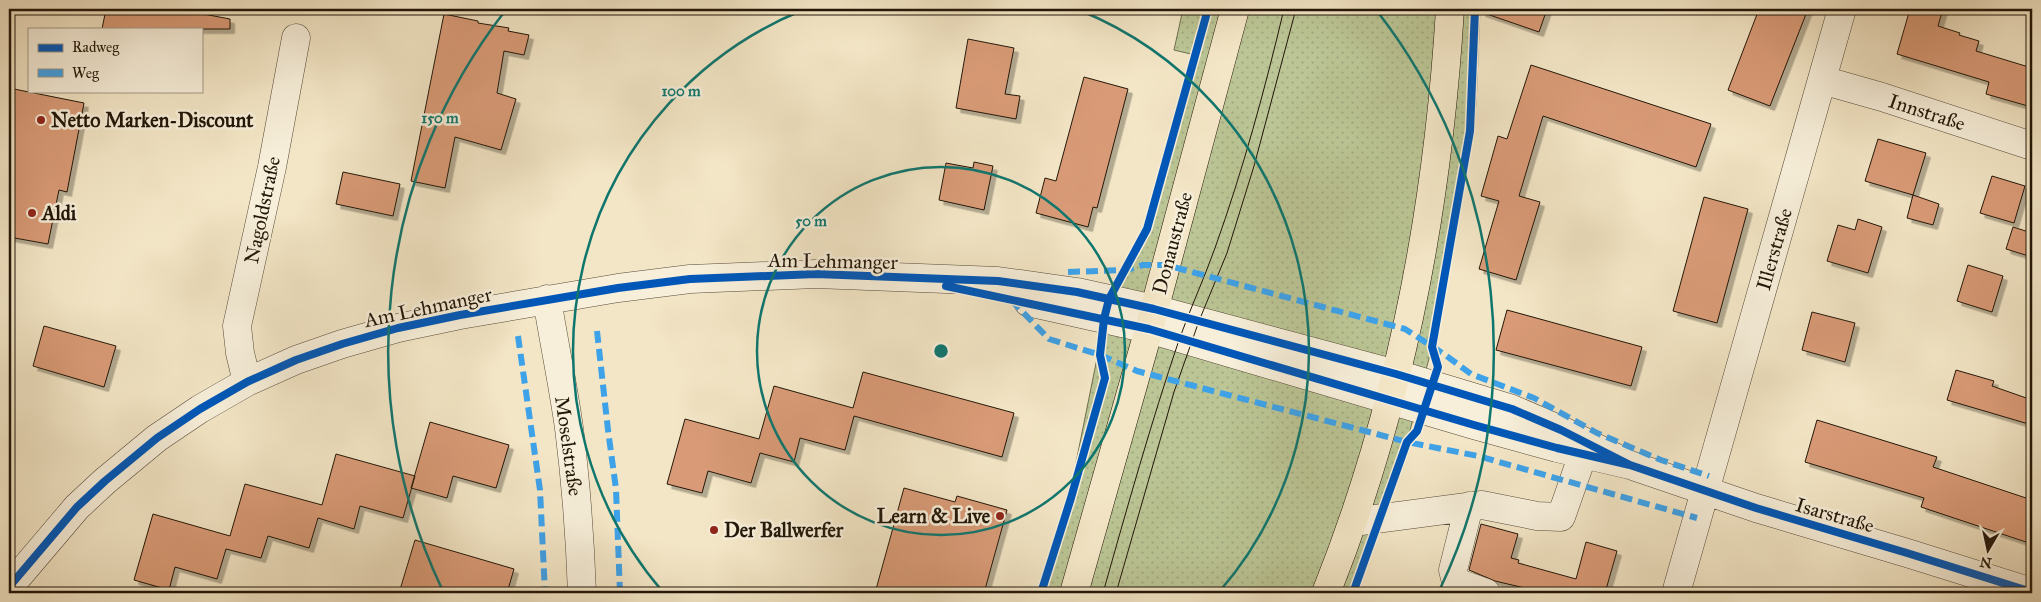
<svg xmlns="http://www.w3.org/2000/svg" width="2041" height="602" viewBox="0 0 2041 602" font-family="'IM FELL Great Primer',serif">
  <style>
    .grass { fill: url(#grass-dots); stroke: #6e6e4e }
    .building { fill: #d99b77; stroke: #221608; filter: url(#shadow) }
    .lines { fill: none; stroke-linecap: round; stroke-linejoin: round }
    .minor-casing { stroke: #564a38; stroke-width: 29 }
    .major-casing { stroke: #221608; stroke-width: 29 }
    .minor { stroke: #f7efda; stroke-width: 28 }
    .major { stroke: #f3e6c6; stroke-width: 28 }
    .tram { stroke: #221608; stroke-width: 1 }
    .quiet { stroke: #3ea2e9; stroke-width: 6; stroke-dasharray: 12 6; stroke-linecap: butt }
    .cycleway-casing { stroke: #f7efda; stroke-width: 11 }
    .cycleway { stroke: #0057b8; stroke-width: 8 }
    .ring { fill: none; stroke: #0f766e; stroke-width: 2.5 }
    .poi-dot { fill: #8f2418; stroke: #f7efda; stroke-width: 2 }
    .labels { text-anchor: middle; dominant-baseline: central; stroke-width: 5; stroke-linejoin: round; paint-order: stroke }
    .street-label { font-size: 20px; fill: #221608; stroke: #f7efda }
    .poi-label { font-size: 20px; font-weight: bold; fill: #221608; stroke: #f7efda; text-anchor: start }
    .centre { fill: #0f766e; stroke: #f7efda; stroke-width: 2.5 }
    .ring-label { font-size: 15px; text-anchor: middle; font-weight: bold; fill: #0f766e; stroke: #f7efda; stroke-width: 5; stroke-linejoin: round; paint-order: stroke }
  </style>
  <defs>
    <pattern id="grass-dots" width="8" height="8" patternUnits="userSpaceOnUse" patternTransform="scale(1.25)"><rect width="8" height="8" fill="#bbc595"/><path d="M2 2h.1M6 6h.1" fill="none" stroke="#a0a87f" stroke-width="1.8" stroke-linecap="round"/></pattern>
    <filter id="shadow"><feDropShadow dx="4.5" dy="4.5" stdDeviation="0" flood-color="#0004"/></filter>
  </defs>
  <rect width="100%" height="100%" fill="#f3e6c6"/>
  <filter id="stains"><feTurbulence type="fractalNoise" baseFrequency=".004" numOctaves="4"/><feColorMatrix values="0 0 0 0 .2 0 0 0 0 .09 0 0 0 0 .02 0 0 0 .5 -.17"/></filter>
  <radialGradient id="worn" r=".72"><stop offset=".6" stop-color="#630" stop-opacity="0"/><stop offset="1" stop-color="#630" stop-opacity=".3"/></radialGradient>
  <path class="grass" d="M1183,9H1480L1476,106L1432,347L1407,442L1353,593H1041L1067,507L1109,299L1147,229L1195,55L1174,50Z"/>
  <path class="building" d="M106,9H177L230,19V29H102Z
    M1482,9H1547L1539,32L1481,12Z
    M1759,9H1808L1770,106L1728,90Z
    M1910,9H1943L1938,26L1960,33L1959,35L1979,41L1976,51L2032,68V91L2028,106L1986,94L1989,82L1897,54Z
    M444,14L478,21V23L509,28L508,31L529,35L524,55L504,51L497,93L516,99L501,150L455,137L445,188L411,181Z
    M968,39L1014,48L1005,94L1020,96L1016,119L956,108Z
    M1531,65L1711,124L1696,167L1543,116L1519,196L1540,202L1516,280L1479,269L1499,201L1481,196L1498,136L1507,139Z
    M1084,77L1128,89L1097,208L1093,207L1088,227L1036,213L1045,178L1056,181Z
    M9,88L84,103L67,192L59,190L48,244L9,237Z
    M1878,139L1926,153L1913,195L1865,181Z
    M974,162L993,166L984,210L939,200L946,163L973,168Z
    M343,172L400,184L393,216L336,204Z
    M1992,176L2025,186L2014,223L1980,213Z
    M1913,195L1939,204L1933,225L1907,218Z
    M1704,197L1748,209L1717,323L1673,311Z
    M1858,219L1882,227L1868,273L1827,261L1838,225L1855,230Z
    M2013,227L2032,233V257L2006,249Z
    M1968,265L2003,276L1992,312L1957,301Z
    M1507,310L1642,347L1631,386L1496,350Z
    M1812,312L1855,323L1845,362L1802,350Z
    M44,326L116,346L104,387L33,366Z
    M1956,370L1994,381L1992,386L2032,400V425L1947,400Z
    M863,372L1014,413L1002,457L854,416L845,450L800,438L794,462L760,453L751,483L708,471L702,493L667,484L685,419L759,439L774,386L853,408Z
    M1817,420L1937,457L1933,467L2032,500V544L1921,507L1924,498L1805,462Z
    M430,422L509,445L496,488L453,476L447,498L411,488Z
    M336,454L415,476L403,518L360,506L354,529L318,518L309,548L268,536L261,558L226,549L217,579L175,567L169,590L134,580L153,514L230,536L245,484L322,505Z
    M904,488L955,502L957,496L1007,510L984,593H875Z
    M1481,524L1518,534L1511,558L1519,560L1518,563L1576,579L1586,542L1617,551L1605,593H1546L1495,581L1469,570Z
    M415,540L514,569L507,593H399Z"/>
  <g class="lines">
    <g class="minor-casing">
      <path id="minor" d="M1822,80L1882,97L2032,146
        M547,299C554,343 563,385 569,428C576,483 580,538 582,593
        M1028,302L1149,329L1474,425L1557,448L1630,465L1756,508L1907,553L2032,592
        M247,382L240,353L237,326L272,167L296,38
        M1469,506L1453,570L1456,582L1486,593
        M1353,522L1482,505L1537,516L1561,517L1583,454
        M9,587L77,507L105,481L157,438L200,409L247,382L296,360L342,344L398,328L460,315L618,288L690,279L816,274L998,281L1077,292L1154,309L1396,374L1512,409L1561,430L1630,465
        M1676,593L1842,9"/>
    </g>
    <g class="major-casing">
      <path id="major" d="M1074,593L1149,329L1235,9
        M1326,593C1400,408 1438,208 1450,9"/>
    </g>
    <use href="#minor" class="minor"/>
    <use href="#major" class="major"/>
    <path class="tram" d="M1103,593C1127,508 1151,423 1179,340C1190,309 1204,279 1215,248C1243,170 1265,89 1284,9
      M1116,593L1174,392L1199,321L1227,253L1254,166L1296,9"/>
    <path class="quiet" d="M1068,272L1126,270L1143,265H1166L1405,329L1444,354L1471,374L1534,398L1597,433L1661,460L1709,476
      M1011,300L1049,339L1100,355L1137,371L1407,442L1478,456L1697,518
      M597,331L608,430L616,489L620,593
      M518,336L540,490L545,593"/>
    <g class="cycleway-casing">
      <path id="cycleway" d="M946,286L1149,329L1474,425L1557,448L1630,465L1756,508L1907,553L2032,592
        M9,587L77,507L105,481L157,438L200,409L247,382L296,360L342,344L398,328L460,315L618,288L690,279L816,274L998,281L1077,292L1154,309L1396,374L1512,409L1561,430L1630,465
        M1041,593L1071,498L1105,378L1100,355L1104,319L1109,299L1147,229L1208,9
        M1353,593L1407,442L1417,431L1438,367L1432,347L1470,131L1475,9"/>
    </g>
    <use href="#cycleway" class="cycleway"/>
  </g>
  <g class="ring">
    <circle cx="941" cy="351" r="184"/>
    <path d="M663 592A368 368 0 0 1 803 10M1079 10A368 368 0 0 1 1219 592"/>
    <path d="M442 589A553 553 0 0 1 505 11M1377 11A553 553 0 0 1 1440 589"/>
  </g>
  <g class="poi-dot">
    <circle cx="41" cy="120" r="5"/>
    <circle cx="32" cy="213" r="5"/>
    <circle cx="1000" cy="516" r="5"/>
    <circle cx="714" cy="530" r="5"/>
  </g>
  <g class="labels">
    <g class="street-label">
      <text transform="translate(1927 112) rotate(18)">Innstraße</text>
      <text transform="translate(262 210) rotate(-78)">Nagoldstraße</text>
      <text transform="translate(1172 243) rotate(-75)">Donaustraße</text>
      <text transform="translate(1774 249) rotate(-74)">Illerstraße</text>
      <text transform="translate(833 261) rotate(1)">Am Lehmanger</text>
      <text transform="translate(428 307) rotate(-12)">Am Lehmanger</text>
      <text transform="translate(569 446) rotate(82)">Moselstraße</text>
      <text transform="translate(1835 515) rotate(16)">Isarstraße</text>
    </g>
    <g class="poi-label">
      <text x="51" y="120">Netto Marken-Discount</text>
      <text x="42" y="213">Aldi</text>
      <text x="990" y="516" text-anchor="end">Learn &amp; Live</text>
      <text x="724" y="530">Der Ballwerfer</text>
    </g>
  </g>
  <circle cx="941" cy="351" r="8" class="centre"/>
  <g class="ring-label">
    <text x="681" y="96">100 m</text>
    <text x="440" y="123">150 m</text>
    <text x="811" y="226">50 m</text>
  </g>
  <rect width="2041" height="602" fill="none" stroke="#f3e6c6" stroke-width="30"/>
  <rect x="10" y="10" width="2021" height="582" fill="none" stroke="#221608" stroke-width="2.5"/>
  <rect x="15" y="15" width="2011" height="572" fill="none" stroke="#221608"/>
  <rect x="28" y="28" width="175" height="65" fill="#f7efda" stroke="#a29886"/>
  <rect x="38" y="44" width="25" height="8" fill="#0057b8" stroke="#a29886"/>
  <text x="72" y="52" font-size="15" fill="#221608">Radweg</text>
  <rect x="38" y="69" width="25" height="8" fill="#3ea2e9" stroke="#a29886"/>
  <text x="72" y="78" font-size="15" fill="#221608">Weg</text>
  <g transform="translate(1988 550) rotate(189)" stroke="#f7efda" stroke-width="4" paint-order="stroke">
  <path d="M0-4L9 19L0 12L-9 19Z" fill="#221608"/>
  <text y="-8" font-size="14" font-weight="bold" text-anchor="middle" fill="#221608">N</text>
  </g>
  <rect width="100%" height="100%" filter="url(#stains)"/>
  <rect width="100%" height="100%" fill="url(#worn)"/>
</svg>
